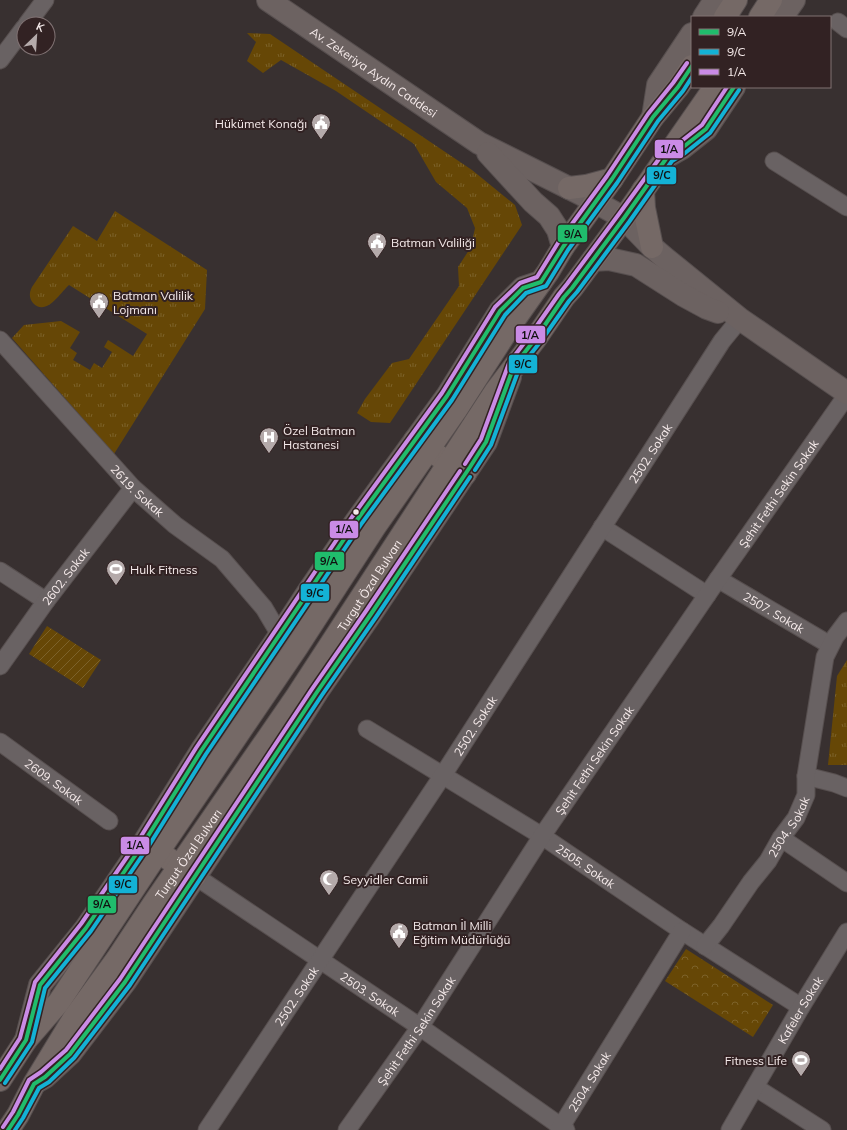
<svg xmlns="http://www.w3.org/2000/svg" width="847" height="1130" viewBox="0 0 847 1130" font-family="Mulish,sans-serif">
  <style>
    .grass { fill: url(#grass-tufts) }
    .park { fill: url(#park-crowns) }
    .garden { fill: url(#garden-furrows) }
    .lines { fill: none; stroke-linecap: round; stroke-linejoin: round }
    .street-casing { stroke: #574f4f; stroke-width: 19 }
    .secondary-casing { stroke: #574f4f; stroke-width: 24 }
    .primary-casing { stroke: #574f4f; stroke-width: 24 }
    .street { stroke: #696263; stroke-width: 17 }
    .secondary { stroke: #6c6261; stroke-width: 22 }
    .primary { stroke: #756966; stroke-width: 22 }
    .bus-1-casing { stroke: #322223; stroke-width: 7 }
    .bus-2-casing { stroke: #322223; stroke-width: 7 }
    .bus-3-casing { stroke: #322223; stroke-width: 7 }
    .bus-1 { stroke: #20bc6c; stroke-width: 4 }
    .bus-2 { stroke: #13b2d5; stroke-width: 4 }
    .bus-3 { stroke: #ca8be6; stroke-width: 4 }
    .bus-dot { fill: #f6ebeb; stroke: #322223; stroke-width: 1.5 }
    .labels { text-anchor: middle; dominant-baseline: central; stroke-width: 4; stroke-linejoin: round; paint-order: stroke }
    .street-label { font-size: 12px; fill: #f6ebeb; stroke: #322223 }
    .poi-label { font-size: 12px; fill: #f6ebeb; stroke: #322223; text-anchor: start }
    .line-badge { stroke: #322223; stroke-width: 1.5 }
    .pale-badge-label { font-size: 11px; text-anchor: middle; font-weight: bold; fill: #111 }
  </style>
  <defs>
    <pattern id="grass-tufts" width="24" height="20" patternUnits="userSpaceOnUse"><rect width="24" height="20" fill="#664706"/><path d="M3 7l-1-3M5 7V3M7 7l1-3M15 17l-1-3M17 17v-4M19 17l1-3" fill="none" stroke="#7c622a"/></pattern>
    <pattern id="park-crowns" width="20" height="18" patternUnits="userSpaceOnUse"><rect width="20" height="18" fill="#664706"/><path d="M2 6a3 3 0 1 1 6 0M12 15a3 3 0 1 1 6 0" fill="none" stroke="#7c622a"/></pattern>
    <pattern id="garden-furrows" width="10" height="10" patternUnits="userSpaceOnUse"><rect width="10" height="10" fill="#664706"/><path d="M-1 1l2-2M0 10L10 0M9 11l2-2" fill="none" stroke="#7c622a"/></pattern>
  </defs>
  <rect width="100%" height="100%" fill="#383030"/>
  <path class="grass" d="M247,33L270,34L472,170L515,205L522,225L390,423L371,422L357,413L365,399L392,363L409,359L459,286L458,267L471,247L475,228L467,208L436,182L414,144L336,91L281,60L263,73L247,61L256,42Z
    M115,211L207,270L205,309L114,454L12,338L24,325L61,321L80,332L70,348L77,353L73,360L90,370L94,363L102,368L112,352L104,347L108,340L133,356L147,334L69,285C60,293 46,317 33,303C29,298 29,293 32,287L73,226L97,241Z
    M847,660V765H828L837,676Z"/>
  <path class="park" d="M686,949L773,1005L753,1037L665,981Z"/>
  <path class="garden" d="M47,626L101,660L83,688L29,654Z"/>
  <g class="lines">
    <g class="street-casing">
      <g id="street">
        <path d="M838,22L847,29"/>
        <path d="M27,24L45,0"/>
        <path d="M0,60L24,28"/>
        <path d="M774,161L847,207"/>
        <path id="s1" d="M0,340L133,488L175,525L222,559L264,608L280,635"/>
        <path d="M602,527L707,595"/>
        <path d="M0,571L46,601"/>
        <path id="s2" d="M718,579L830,645"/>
        <path id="s3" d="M0,666L46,601L133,488"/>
        <path id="s4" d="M367,729L542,836L682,931L801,1007"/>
        <path id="s5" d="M0,742L109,821"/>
        <path d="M806,776L834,783L847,788"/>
        <path d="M781,838L847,883"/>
        <path id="s6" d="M195,876L420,1027L566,1130"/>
        <path id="s7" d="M705,946L721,926L751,882L768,861L781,838L796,818L806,795V776L825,657L835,637L847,621"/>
        <path d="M755,1087L822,1130"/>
        <path id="s8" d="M207,1130L443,775L722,341L740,319"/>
        <path id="s9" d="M347,1130L420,1027L542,836L718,579L847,395"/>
        <path id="s10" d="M559,1130L682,931"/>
        <path id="s11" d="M730,1130L801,1007L847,932"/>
      </g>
    </g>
    <g class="secondary-casing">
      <g id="secondary">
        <path id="s12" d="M268,0L479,143L581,194L624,218L652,247L666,259L740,319L847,393"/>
        <path d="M704,17L715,0"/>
        <path d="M782,17L794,0"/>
        <path d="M653,117L658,85L692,34"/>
        <path d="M488,153L533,202L549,216L558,230L563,247"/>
        <path d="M668,156L682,148L706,129L734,87"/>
        <path d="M593,260L609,259L636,265L683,295L707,308L718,312"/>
        <path d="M26,1040L40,985L86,928L143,844L201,751L280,635L308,592L357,520L447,396L500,311L523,288L541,282"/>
        <path d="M36,1082L45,1077L70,1054L125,982L298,722L317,692L371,614L486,442L510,377"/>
      </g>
    </g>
    <g class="primary-casing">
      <g id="primary">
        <path d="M725,17L736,0"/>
        <path d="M760,17L771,0"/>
        <path d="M569,188L586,186L612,179"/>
        <path d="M643,190L644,208L652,247"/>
        <path d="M415,440L465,474"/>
        <path d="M143,844L158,852L195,876"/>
        <path d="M0,1080L26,1040L59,1002L158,852L297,647L374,528L456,410L512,323L548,272L563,247L612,179L653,117L678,87L692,66"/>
        <path id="s13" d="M8,1130L18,1115L34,1084L74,1018L117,959L154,903L297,696L495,392L536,338L564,297L572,288L624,218L715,87"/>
      </g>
    </g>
    <use href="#street" class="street"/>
    <use href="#secondary" class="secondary"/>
    <use href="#primary" class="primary"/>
    <g class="bus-1-casing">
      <path id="bus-1" d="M0,1080L26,1040L40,985L86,928L143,844L201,751L357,520L447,396L500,311L523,288L541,282L563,247L612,179L653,117L678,87L692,66
        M8,1130L18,1115L34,1084L45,1077L70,1054L125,982L317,692L371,614L470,467L486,442L514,366L536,338L564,297L572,288L624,218L668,156L682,148L706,129L734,87"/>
    </g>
    <g class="bus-2-casing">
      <path id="bus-2" d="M475,470L491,445L519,369L541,341L569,301L577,292L629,222L672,161L685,153L710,133L739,90
        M5,1083L32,1042L45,988L91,931L148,847L206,754L362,523L452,400L505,315L526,293L546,286L568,250L617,183L658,121L683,91L692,77
        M15,1130L23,1118L39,1088L49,1082L74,1058L130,985L322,695L376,617L470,477"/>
    </g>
    <g class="bus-3-casing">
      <path id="bus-3" d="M465,464L481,439L509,363L531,334L559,294L567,284L619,214L664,152L679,143L702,125L727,87
        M0,1069L20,1038L35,982L81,924L138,841L196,748L352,517L442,393L495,307L520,283L537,277L558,243L607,176L648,114L673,83L687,63
        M3,1127L13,1112L29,1080L41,1072L66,1050L120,979L312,689L366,611L460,471"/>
    </g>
    <use href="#bus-1" class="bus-1"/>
    <use href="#bus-2" class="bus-2"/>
    <use href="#bus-3" class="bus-3"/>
  </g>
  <defs>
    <g id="civic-pin" transform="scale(1)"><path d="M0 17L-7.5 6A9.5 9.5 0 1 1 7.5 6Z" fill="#b4aaaa" stroke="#322223"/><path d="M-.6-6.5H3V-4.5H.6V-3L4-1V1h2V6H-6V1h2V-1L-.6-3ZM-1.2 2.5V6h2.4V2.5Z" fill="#fff"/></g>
    <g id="hospital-pin" transform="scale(1)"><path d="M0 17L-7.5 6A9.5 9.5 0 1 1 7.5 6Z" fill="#b4aaaa" stroke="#322223"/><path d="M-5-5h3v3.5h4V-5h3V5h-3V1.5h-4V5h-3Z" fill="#fff"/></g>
    <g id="stadium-pin" transform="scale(1)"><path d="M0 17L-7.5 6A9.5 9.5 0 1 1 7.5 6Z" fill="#b4aaaa" stroke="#322223"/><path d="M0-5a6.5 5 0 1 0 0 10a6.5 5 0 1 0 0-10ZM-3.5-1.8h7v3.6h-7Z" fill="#fff"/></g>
    <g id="mosque-pin" transform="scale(1)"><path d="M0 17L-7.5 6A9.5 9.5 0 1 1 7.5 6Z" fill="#b4aaaa" stroke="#322223"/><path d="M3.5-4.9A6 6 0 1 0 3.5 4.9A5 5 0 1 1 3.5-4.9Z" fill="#fff"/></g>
  </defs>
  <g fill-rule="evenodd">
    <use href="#civic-pin" x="321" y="123"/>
    <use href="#civic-pin" x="377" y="242"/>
    <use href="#civic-pin" x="99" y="302"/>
    <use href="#hospital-pin" x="269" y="437"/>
    <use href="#stadium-pin" x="116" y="569"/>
    <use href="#mosque-pin" x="329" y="879"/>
    <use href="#civic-pin" x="399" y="932"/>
    <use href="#stadium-pin" x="801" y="1060"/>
  </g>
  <circle class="bus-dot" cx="356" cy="512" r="3.5"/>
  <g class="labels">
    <g class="street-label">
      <text stroke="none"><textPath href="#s12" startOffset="128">Av. Zekeriya Aydın Caddesi</textPath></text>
      <text stroke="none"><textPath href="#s8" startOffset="809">2502. Sokak</textPath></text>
      <text stroke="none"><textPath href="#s1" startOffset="204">2619. Sokak</textPath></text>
      <text stroke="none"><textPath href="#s9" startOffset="769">Şehit Fethi Sekin Sokak</textPath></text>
      <text stroke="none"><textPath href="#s3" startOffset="111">2602. Sokak</textPath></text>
      <text stroke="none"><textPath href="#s13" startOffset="654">Turgut Özal Bulvarı</textPath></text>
      <text stroke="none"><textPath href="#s2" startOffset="65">2507. Sokak</textPath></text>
      <text stroke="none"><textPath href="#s8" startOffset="485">2502. Sokak</textPath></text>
      <text stroke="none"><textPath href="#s9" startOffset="445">Şehit Fethi Sekin Sokak</textPath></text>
      <text stroke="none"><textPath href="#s5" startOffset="67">2609. Sokak</textPath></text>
      <text stroke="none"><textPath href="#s7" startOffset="146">2504. Sokak</textPath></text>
      <text stroke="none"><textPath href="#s13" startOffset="330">Turgut Özal Bulvarı</textPath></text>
      <text stroke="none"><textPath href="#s4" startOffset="258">2505. Sokak</textPath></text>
      <text stroke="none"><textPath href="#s6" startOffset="211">2503. Sokak</textPath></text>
      <text stroke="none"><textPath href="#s8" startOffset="161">2502. Sokak</textPath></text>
      <text stroke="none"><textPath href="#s11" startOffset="139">Kafeler Sokak</textPath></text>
      <text stroke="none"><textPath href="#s9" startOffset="121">Şehit Fethi Sekin Sokak</textPath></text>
      <text stroke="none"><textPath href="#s10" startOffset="57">2504. Sokak</textPath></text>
    </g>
    <g class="poi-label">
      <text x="307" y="123" text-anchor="end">Hükümet Konağı</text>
      <text x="391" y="242">Batman Valiliği</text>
      <text x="113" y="295">Batman Valilik<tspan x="113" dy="14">Lojmanı</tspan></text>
      <text x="283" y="430">Özel Batman<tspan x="283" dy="14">Hastanesi</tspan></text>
      <text x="130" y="569">Hulk Fitness</text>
      <text x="343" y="879">Seyyidler Camii</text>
      <text x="413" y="925">Batman İl Milli<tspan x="413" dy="14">Eğitim Müdürlüğü</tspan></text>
      <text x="787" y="1060" text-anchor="end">Fitness Life</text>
    </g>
  </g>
  <g class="line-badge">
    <rect x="654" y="139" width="30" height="20" rx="4" fill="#ca8be6"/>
    <rect x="646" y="166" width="31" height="19" rx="4" fill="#13b2d5"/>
    <rect x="557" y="224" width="31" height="19" rx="4" fill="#20bc6c"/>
    <rect x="515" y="325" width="31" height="19" rx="4" fill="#ca8be6"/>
    <rect x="508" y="354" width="30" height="20" rx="4" fill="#13b2d5"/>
    <rect x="329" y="520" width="30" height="19" rx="4" fill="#ca8be6"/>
    <rect x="314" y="551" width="31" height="20" rx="4" fill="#20bc6c"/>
    <rect x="300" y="583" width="30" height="19" rx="4" fill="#13b2d5"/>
    <rect x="120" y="836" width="30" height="19" rx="4" fill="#ca8be6"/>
    <rect x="108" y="875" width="30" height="19" rx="4" fill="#13b2d5"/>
    <rect x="87" y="895" width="30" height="19" rx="4" fill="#20bc6c"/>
  </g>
  <g class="pale-badge-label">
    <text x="669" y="153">1/A</text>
    <text x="662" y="179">9/C</text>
    <text x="573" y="238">9/A</text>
    <text x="530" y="339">1/A</text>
    <text x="523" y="368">9/C</text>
    <text x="344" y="533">1/A</text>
    <text x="329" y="565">9/A</text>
    <text x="315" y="597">9/C</text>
    <text x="135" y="849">1/A</text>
    <text x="123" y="888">9/C</text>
    <text x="102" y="908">9/A</text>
  </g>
  <rect x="691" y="16" width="140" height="72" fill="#322223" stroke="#807273"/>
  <rect x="699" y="29" width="20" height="6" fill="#20bc6c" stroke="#807273"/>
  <text x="727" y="36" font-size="12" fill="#f6ebeb">9/A</text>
  <rect x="699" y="49" width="20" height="6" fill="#13b2d5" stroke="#807273"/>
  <text x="727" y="56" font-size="12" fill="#f6ebeb">9/C</text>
  <rect x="699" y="69" width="20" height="6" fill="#ca8be6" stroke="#807273"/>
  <text x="727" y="76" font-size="12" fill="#f6ebeb">1/A</text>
  <g transform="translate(36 36) rotate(25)"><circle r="19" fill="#322223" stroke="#807273"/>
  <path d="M0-3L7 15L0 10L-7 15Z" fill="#b4aaaa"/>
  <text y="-6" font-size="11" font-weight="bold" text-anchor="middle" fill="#f6ebeb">K</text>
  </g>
</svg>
